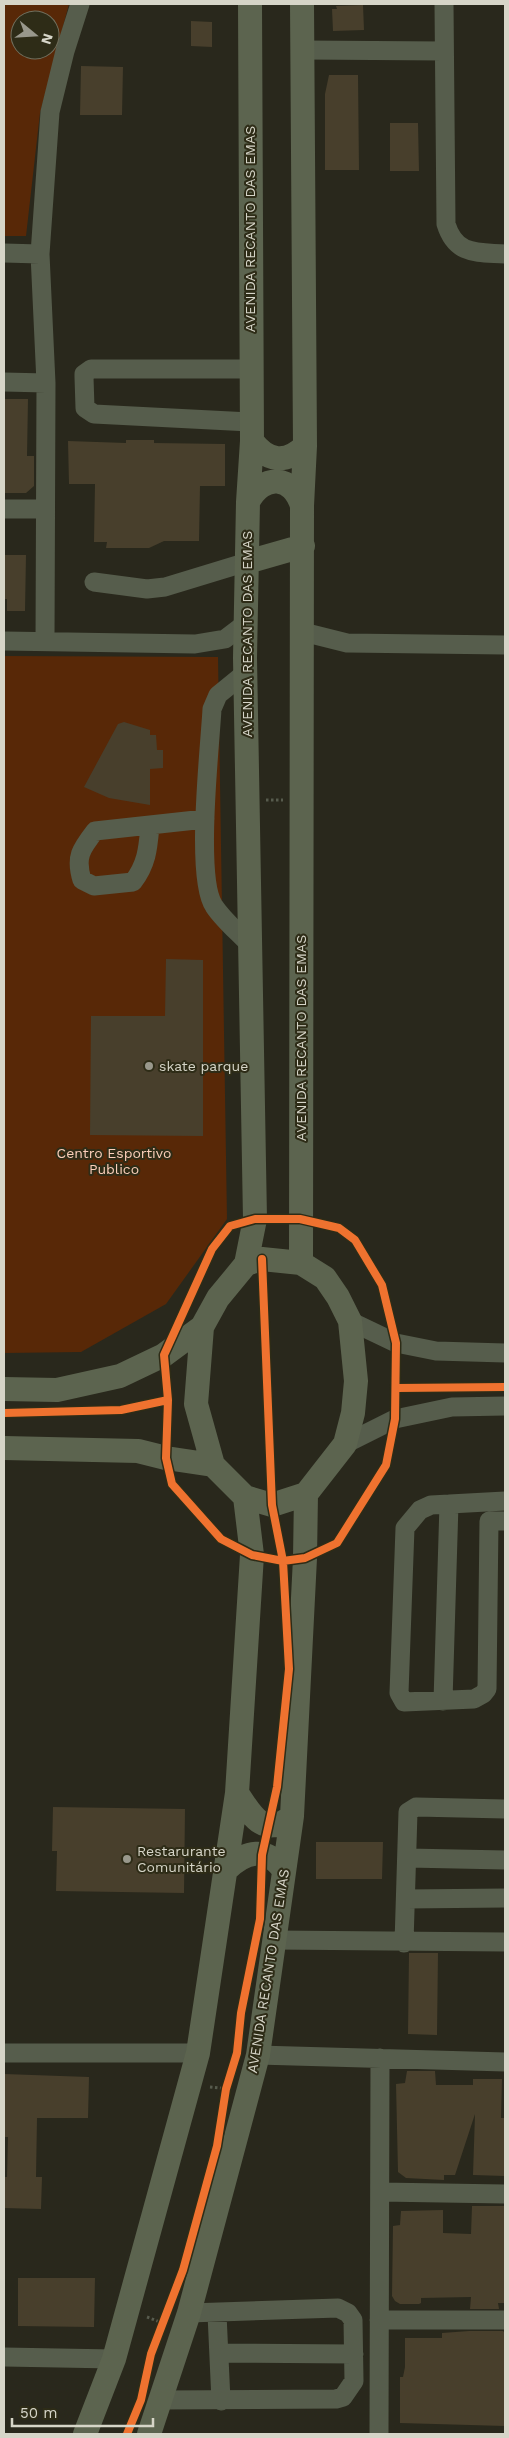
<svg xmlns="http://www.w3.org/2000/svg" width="509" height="2438" viewBox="0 0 509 2438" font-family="'Work Sans',sans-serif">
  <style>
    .green { fill: #582807; fill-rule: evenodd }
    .building { fill: #483f2c }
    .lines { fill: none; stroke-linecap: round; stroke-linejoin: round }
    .path { stroke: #575b4d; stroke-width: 3; stroke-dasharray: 2.5 2.5; stroke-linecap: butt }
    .minor { stroke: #565d4c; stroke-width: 19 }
    .major { stroke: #5c644f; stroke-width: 24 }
    .cycleway-casing { stroke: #2e2c17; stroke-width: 11 }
    .cycleway { stroke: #ef722f; stroke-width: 8 }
    .poi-dot { fill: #99988c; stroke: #2e2c17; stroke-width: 2 }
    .labels { text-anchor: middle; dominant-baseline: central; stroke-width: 4; stroke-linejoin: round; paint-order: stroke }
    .street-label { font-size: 14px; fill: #d6d5c8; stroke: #2e2c17 }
    .poi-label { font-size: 14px; fill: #d6d5c8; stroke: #2e2c17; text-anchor: start }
    .park-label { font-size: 14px; fill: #fbcfb9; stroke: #2e2c17 }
  </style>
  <rect width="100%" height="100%" fill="#29281c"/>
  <path class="green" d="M4,4H69L40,113L26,236H4ZM20,20H50V50H20Z
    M4,656L218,657L227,1219L166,1304L81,1352L4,1353Z"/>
  <path class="building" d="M363,5L364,30L333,31L332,9H337L336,6Z
    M191,21L212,22V47L191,46Z
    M81,66L123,67L122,115H80Z
    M329,75H358L359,170H325V94Z
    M390,123H418L419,171H390Z
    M4,399H28L27,456H34V486L26,493H4Z
    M126,440H154V443L225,444V486H200L199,541H164L149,548H106L107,542H94L95,484H69L68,441L126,443Z
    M4,555H26L25,611H7V599H4Z
    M124,722L150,730V735H156L157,750H163V768L150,769V805L109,798L84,787L118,724Z
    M166,959L203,960V1136L90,1135L91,1016H165Z
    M53,1807L185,1809L184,1893L56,1891L57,1851H52Z
    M316,1842H383L382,1879H316Z
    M409,1953H438L437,2035L408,2034Z
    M407,2071H435L436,2085H473V2079H502L501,2118H505V2176L473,2175L475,2114L455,2175H444V2180L406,2178L398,2172L396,2084L405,2083Z
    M4,2074L89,2077L88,2118H37L36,2177H42L41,2209L4,2208V2177H7L8,2137H4Z
    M472,2206H505V2303H498L499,2309H470L471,2297L421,2298V2303L419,2304H400L395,2301L392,2296L393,2226L400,2225L401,2211L443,2210V2233L471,2234Z
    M18,2278H95L94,2327L18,2326Z
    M469,2331H503L505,2333V2426L400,2423V2377H403L405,2367V2338H442V2333Z"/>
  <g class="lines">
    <path class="path" d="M266,800H283
      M210,2087L228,2089
      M147,2317L165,2324"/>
    <path class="minor" d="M444,4L446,224C456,256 477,252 505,254
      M303,50L444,51
      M4,253L40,254
      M250,369H91L84,374V377L85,408L94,414L250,422
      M4,382L46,383
      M4,509H45
      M94,582L147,589L165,587L247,562
      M303,632L347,643L505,645
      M4,641L195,644L225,639L246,623
      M45,642L46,383L40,254L50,112L65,51L80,4
      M245,673L218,695L212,709C210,747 195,878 214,906C223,920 239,933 250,945
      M150,826C148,848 147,864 133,882L94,886L82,880C75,857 81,849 95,831L205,819
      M350,1321L396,1343L436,1351L505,1353
      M345,1444L395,1419L452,1407L505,1406
      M505,1501L431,1505L420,1510L405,1528L399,1693L404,1702L474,1699L483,1694L487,1689L489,1521H505
      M443,1701L449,1504
      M408,1858L505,1860
      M406,1899L505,1898
      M274,1940L505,1942
      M404,1943L408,1812L416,1807L505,1809
      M4,2053H198
      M258,2055L505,2062
      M380,2192L505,2194
      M217,2314L221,2401
      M379,2320H505
      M219,2353L354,2354
      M4,2357L114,2359
      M161,2400L336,2399L343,2397L354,2381L353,2320L348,2313L338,2308L189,2313
      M379,2434L380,2058"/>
    <path class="major" d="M252,441C268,462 286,464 305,446
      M248,502C263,473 293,475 302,506
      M247,562L303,546
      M262,1259L301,1263L325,1278L338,1297L350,1321L356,1381L353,1413L345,1444L306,1494L272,1505L245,1497L213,1465L196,1404L202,1327L218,1298L246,1264Z
      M301,1263L302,506L305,446L302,4
      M246,1264L255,1219L245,658L248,502L252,441L250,4
      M4,1389L57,1390L120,1376L164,1355L202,1327
      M4,1448L138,1451L166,1458L213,1465
      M237,1793C252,1816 264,1839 292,1816
      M227,1869C246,1851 266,1846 284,1870
      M85,2434L114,2359L198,2053L237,1793L252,1555L245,1497
      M149,2434L189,2313L258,2055L292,1816L305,1558L306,1494"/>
    <g class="cycleway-casing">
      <path id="cycleway" d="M255,1219H300L339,1228L355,1240L382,1285L396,1343L395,1419L386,1465L337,1543L305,1558L283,1561L252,1555L221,1539L172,1484L166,1458L168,1400L164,1355L212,1249L230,1226Z
        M397,1388L505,1387
        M4,1413L121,1410L168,1400
        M127,2434L141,2400L151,2354L183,2270L217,2146L226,2089L237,2053L241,2013L260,1919L262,1855L277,1787L289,1669L283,1561L272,1505L262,1259"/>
    </g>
    <use href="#cycleway" class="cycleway"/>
  </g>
  <g class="poi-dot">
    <circle cx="149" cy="1066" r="5"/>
    <circle cx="127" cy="1859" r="5"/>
  </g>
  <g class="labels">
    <g class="street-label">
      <text transform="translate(250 229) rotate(-90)">AVENIDA RECANTO DAS EMAS</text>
      <text transform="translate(247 634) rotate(-90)">AVENIDA RECANTO DAS EMAS</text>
      <text transform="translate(301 1038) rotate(-90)">AVENIDA RECANTO DAS EMAS</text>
      <text transform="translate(268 1971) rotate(-81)">AVENIDA RECANTO DAS EMAS</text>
    </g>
    <g class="poi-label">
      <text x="159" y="1066">skate parque</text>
      <text x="137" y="1851">Restarurante<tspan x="137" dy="16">Comunitário</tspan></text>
    </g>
    <g class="park-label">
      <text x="114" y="1153">Centro Esportivo<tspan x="114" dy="16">Publico</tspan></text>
    </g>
  </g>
  <rect width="509" height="2438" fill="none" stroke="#d6d5c8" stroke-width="10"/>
  <g transform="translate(35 35) rotate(108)"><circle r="24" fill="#2e2c17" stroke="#71705e"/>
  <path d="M0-4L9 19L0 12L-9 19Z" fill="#99988c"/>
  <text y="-8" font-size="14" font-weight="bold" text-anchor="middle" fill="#d6d5c8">N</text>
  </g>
  <path d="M12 2418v8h141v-8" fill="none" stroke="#d6d5c8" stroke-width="2.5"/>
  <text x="20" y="2418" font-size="15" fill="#d6d5c8" stroke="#2e2c17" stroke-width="4" paint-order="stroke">50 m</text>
</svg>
